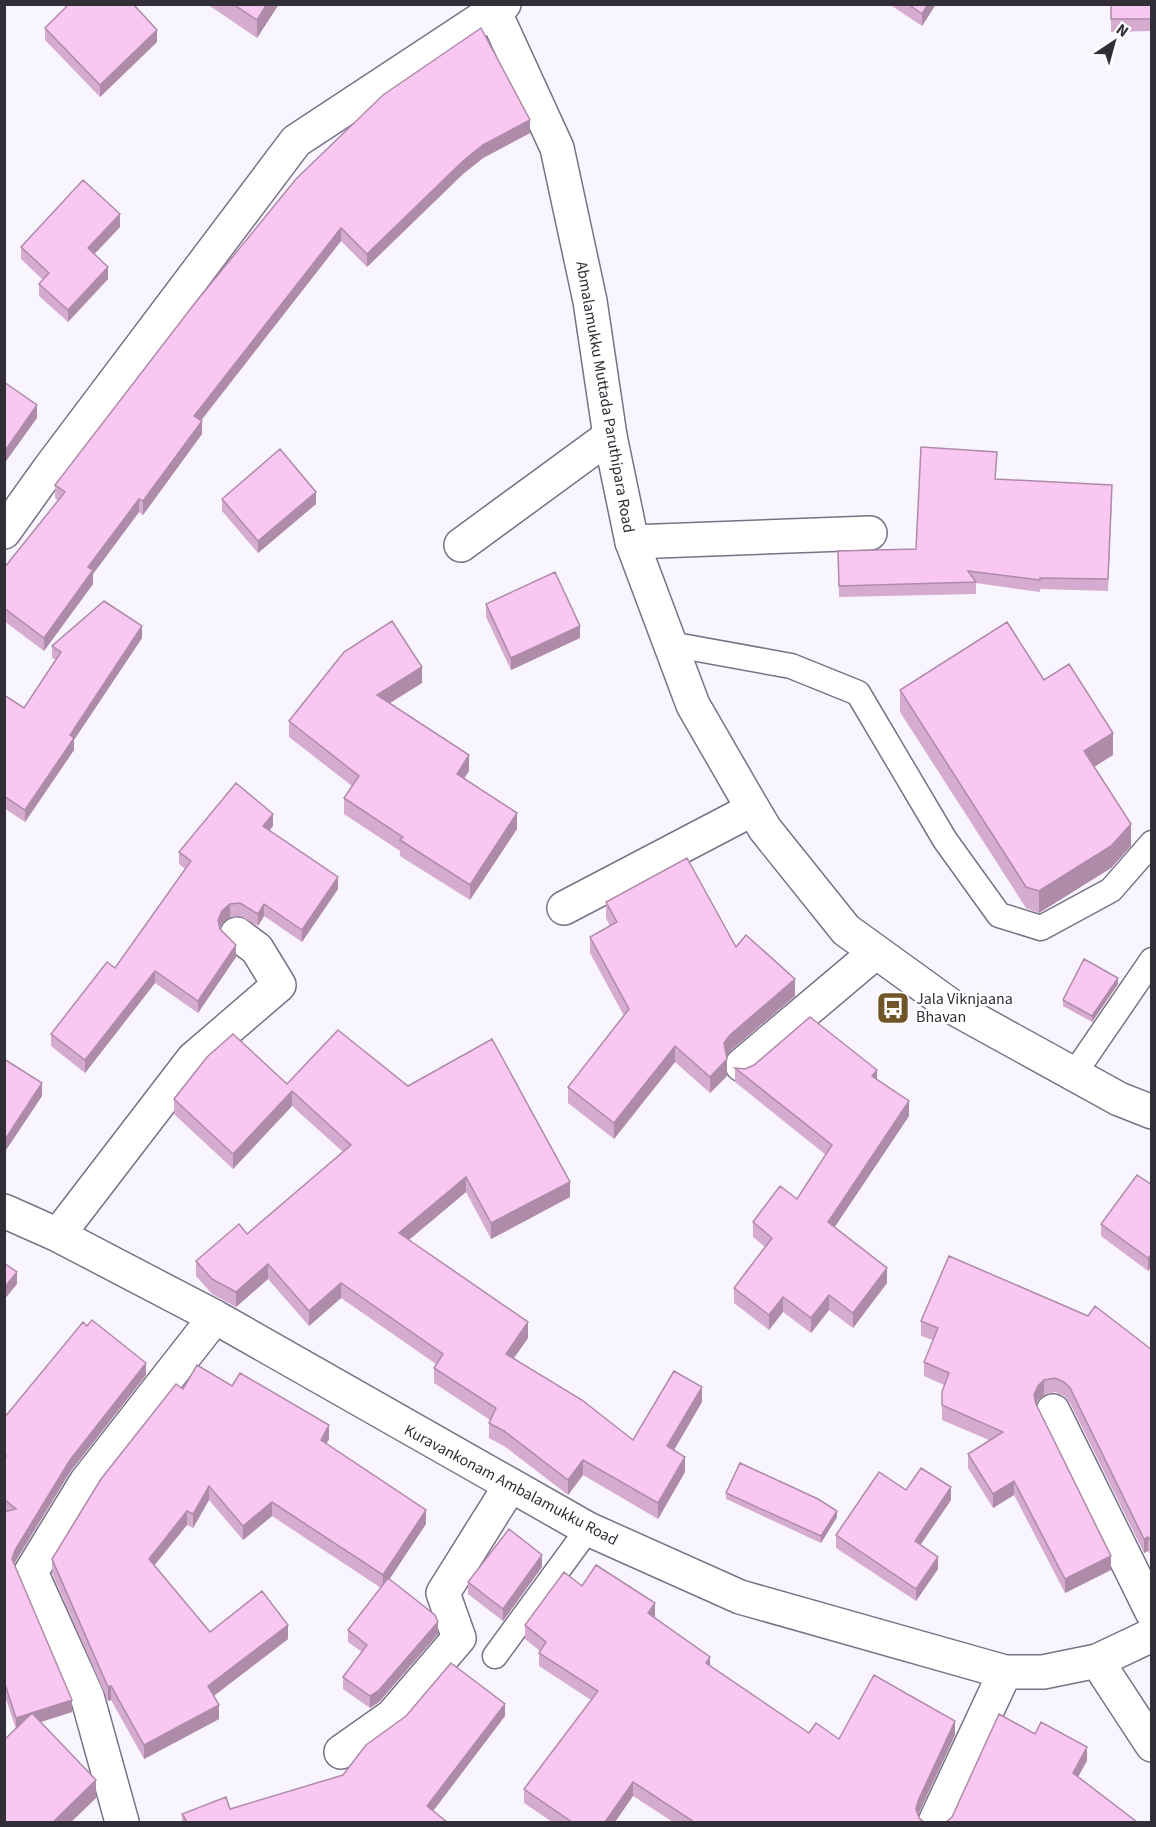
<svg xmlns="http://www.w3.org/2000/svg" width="1156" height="1827" viewBox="0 0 1156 1827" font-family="'Source Sans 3',sans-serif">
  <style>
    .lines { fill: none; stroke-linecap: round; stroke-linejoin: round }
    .service-casing { stroke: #797186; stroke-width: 27 }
    .minor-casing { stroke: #797186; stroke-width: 36 }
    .secondary-casing { stroke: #797186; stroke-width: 36 }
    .service { stroke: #fff; stroke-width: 24 }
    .minor { stroke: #fff; stroke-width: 33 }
    .secondary { stroke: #fff; stroke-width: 33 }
    .wall { fill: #d6abd0 }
    .shaded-wall { fill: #ae8ba9 }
    .building { fill: #f9c7f2; stroke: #ae8ba9; stroke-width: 1.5 }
    .labels { text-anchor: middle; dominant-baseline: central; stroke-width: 4.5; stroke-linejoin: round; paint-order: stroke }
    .street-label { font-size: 16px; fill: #322e37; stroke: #fff }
    .poi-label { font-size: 16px; fill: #322e37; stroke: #fff; text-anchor: start }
  </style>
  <rect width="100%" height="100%" fill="#f9f5ff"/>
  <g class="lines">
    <g class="service-casing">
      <path id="service" d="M670,644L791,666L858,693L945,840L999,915L1041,928L1111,890L1152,843
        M1074,1074L1152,960
        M495,1656L588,1529"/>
    </g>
    <g class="minor-casing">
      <path id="minor" d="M4,532L49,469L296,141L504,4
        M632,542L870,533
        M461,545L610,436
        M564,908L753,809
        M742,1065L876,952
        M4,1211L58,1235L215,1317L588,1529L740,1597L1005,1672H1043L1097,1661L1152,1635
        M58,1235L193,1059L279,985L257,949L237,934
        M1053,1411L1152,1612
        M1097,1661L1152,1745
        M341,1752L392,1716L459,1638L443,1593L510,1486
        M122,1822L87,1696L31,1572L86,1482L215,1317
        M935,1822L1005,1672"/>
    </g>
    <g class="secondary-casing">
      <path id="secondary" d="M491,4L557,148L590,301L610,436L632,542L693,705L753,809L765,829L846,930L954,1008L1119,1099L1152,1112"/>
    </g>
    <use href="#service" class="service"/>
    <use href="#minor" class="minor"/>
    <use href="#secondary" class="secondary"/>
  </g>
  <path class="wall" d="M207,4H279L257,38Z
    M892,4H936L922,26L892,6Z
    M1111,4H1152V31L1111,32Z
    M45,28L157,42L100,97L45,40Z
    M530,133L483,158L463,174L367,267L341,241L201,421L202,434L143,515L139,512L93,574V584L44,651L4,621V568L58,501L55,498V485L296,179Z
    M120,227L94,254L108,279L68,322L39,296V284L43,280L21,259V247Z
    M996,479L1112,496L1108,591L1040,589V592L976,583V594L839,597L838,551L916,549Z
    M222,499L316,504L258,553L222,511Z
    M486,604L580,638L511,670L486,617Z
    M142,638L74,740V750L25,822L4,808V695L24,708L56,660L52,658V646Z
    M1044,680L1113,755L1094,767L1131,846L1111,868L1039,913L1026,908L900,712V690Z
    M422,683L390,703L469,771L464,778L517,829L470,900L400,856V851L344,814V798L352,786L289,737V721Z
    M273,826L269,831L338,889L302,942L264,916L258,926L240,916L230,917L222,923L220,929L236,957L198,1013L155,983L85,1073L51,1046V1034L115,968L185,869L179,864V852Z
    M606,902L736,947L795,996L730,1051L726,1056L727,1076L710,1093L675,1062L614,1139L568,1103V1087L624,1016L590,953V937L610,926L606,918Z
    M1118,984L1092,1022L1063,1006V1000Z
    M4,1059L42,1096L6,1150L4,1149Z
    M735,1068L877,1080L909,1116L834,1228L887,1283L853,1328L829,1310L811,1333L783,1312L769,1330L734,1303V1288L765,1247L753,1237V1222L797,1199L826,1155L735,1082Z
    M287,1084L408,1086L570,1197L491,1239L466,1192L409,1240L528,1338L514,1358L633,1440L702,1402L674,1450L685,1472L658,1519L583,1475L568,1495L504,1446L489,1438V1423L490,1420L434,1383V1368L436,1364L341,1298L309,1326L268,1279L236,1307L212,1294L196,1276V1261L247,1234L343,1152L292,1106L233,1169L174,1114V1099Z
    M1152,1185V1266L1148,1271L1101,1236V1224Z
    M921,1321L1152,1350V1556L1148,1551L1144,1553L1070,1403L1064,1396L1055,1392L1044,1395L1038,1400L1036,1405L1111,1570L1065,1593L1014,1495L993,1508L968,1468V1454L989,1440L942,1420V1392L944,1385L924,1376V1362L933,1340L921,1336Z
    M146,1375L70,1472L14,1564L72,1712L40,1722L96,1798L71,1822H4L16,1729L4,1693V1418Z
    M232,1386L329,1439L326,1444L426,1524L389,1579L438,1634L379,1702L370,1708L343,1689V1677L362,1652L348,1642V1630L381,1588L272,1516L243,1540L209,1500L193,1528L187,1525L154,1565L210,1632L288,1639L214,1696L219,1719L144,1759L111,1700L108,1701L52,1573V1559L183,1389Z
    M906,1490L951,1500L920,1545L938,1569L916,1601L836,1548V1535Z
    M726,1493L837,1517L821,1543L726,1499Z
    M542,1567L503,1621L468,1594V1582Z
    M582,1586L655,1617L710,1666L809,1733L839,1739L955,1735L918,1814L919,1818L924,1822H673L633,1796L615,1822H552L524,1803V1789L591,1700L539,1666V1653L540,1651L525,1639V1625Z
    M505,1716L433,1811L447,1822H182V1814L230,1809L343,1775Z"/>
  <path class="shaded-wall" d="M267,4H279L257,38V20Z
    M928,4H936L922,26V14Z
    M157,30V42L100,97V85Z
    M530,120V133L483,158L463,174L367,267V254L463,161L483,145Z
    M120,214V227L88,261V248Z
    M341,228V241L194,429V416Z
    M108,267V279L68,322V310Z
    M37,405V418L4,464V452Z
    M202,421V434L143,515V501Z
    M316,492V504L258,553V541Z
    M139,499V512L93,574V584L44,651V638L88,567Z
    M142,626V638L74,740V750L25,822V810L70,735Z
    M580,626V638L511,670V658Z
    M422,667V683L377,711V695Z
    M1113,733V755L1084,773V751Z
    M469,755V771L457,789V774Z
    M517,813V829L470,900V885Z
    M273,814V826L263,838V826Z
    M1131,824V846L1111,868L1039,913V891Z
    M338,877V889L302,942V930Z
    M230,904V917L222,923L218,932V920L222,911Z
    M264,904V916L258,926V914Z
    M236,945V957L198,1013V1001Z
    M155,971V983L85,1073V1060Z
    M1118,978V984L1092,1022V1016Z
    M795,979V996L730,1051L724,1059V1043L730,1035Z
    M675,1046V1062L614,1139V1123Z
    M727,1059V1076L710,1093V1077Z
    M877,1070V1085L872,1076Z
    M42,1083V1096L6,1150V1138Z
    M292,1091V1106L233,1169V1154Z
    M909,1101V1116L828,1237V1222Z
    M466,1177V1192L399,1248V1233Z
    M570,1182V1197L491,1239V1223Z
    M1152,1254V1266L1148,1271V1258Z
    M268,1264V1279L236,1307V1292Z
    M887,1268V1283L853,1328V1313Z
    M17,1272V1284L4,1300V1288Z
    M341,1283V1298L309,1326V1311Z
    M829,1295V1310L811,1333V1318Z
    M783,1297V1312L769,1330V1315Z
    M528,1322V1338L506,1369V1354Z
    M146,1363V1375L70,1472L15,1562L12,1571V1559L15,1550L70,1460Z
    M1044,1380V1395L1038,1400L1034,1409V1395L1038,1386Z
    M702,1387V1402L667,1462V1446Z
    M329,1425V1439L321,1454V1440Z
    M685,1457V1472L658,1519V1503Z
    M583,1460V1475L568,1495V1480Z
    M1014,1481V1495L993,1508V1494Z
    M209,1486V1500L193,1528V1514Z
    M951,1487V1500L915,1553V1541Z
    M272,1502V1516L243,1540V1526Z
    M426,1510V1524L383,1589V1575Z
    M187,1511V1525L149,1572V1559Z
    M837,1511V1517L821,1543V1536Z
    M1148,1537V1551L1144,1553V1539Z
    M542,1555V1567L503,1621V1609Z
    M1111,1556V1570L1065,1593V1579Z
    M938,1557V1569L916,1601V1589Z
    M655,1603V1617L648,1613Z
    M438,1622V1634L379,1702L370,1708V1696Z
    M288,1625V1639L208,1700V1686Z
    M710,1657V1670L706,1663Z
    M111,1686V1700L108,1701V1687Z
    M72,1700V1712L16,1730V1718Z
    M505,1704V1716L427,1819V1806Z
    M219,1705V1719L144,1759V1745Z
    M955,1721V1735L918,1815L916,1809L918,1801Z
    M1087,1747V1761L1073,1786V1773Z
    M96,1780V1798L71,1822H53Z
    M633,1782V1796L615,1822H605Z"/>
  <path class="building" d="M69,4H133L157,30L100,85L45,28Z
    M233,4H267L257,20Z
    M908,4H928L922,14Z
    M1111,4H1152V19H1111Z
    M481,28L530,120L483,145L463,161L367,254L341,228L194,416L202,421L143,501L139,499L88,567L93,570L44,638L4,608V568L65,492L55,485L195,303L296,179L383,95Z
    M83,180L120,214L88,248L108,267L68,310L39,284L49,273L21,247Z
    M4,382L37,405L4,452Z
    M921,447L997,452L995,479L1112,485L1108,579L1040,578V580L968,571L976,582L839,586L838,551L916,549Z
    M280,449L316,492L258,541L222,499Z
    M555,572L580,626L511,658L486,604Z
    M104,601L142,626L70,735L74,738L25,810L4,796V695L24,708L61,652L52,646Z
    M392,621L422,667L377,695L469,755L457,774L517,813L470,885L400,840L403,837L344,798L359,776L289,721L344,652Z
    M1007,622L1044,680L1069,664L1113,733L1084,751L1131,824L1111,846L1039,891L1026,887L900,690Z
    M236,783L273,814L263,826L338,877L302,930L264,904L258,914L240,903L230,904L222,911L218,920L220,929L236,945L198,1001L155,971L85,1060L51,1034L107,962L115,968L191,861L179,852Z
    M687,858L736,947L746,935L795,979L730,1035L724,1043L727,1059L710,1077L675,1046L614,1123L568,1087L629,1009L590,937L617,922L606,902Z
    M1084,959L1118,978L1092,1016L1063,1000Z
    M810,1017L877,1070L872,1076L909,1101L828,1222L887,1268L853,1313L829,1295L811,1318L783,1297L769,1315L734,1288L772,1238L753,1222L780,1186L797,1199L832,1145L735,1068L745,1069L754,1065Z
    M338,1030L408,1086L492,1039L570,1182L491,1223L466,1177L399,1233L528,1322L506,1354L582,1400L633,1440L674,1371L702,1387L667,1446L685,1457L658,1503L583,1460L568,1480L504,1431L489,1423L496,1408L434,1368L443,1354L341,1283L309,1311L268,1264L236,1292L212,1279L196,1261L239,1224L247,1234L351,1145L292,1091L233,1154L174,1099L207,1057L233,1034L287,1084Z
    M4,1059L42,1083L6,1138L4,1137Z
    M1137,1175L1152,1185V1254L1148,1258L1101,1224Z
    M949,1256L1088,1316L1095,1306L1152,1350V1542L1148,1537L1144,1539L1070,1388L1064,1382L1055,1378L1044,1380L1038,1386L1034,1395L1036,1404L1111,1556L1065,1579L1014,1481L993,1494L968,1454L1003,1432L942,1405V1392L949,1373L924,1362L938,1328L921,1321Z
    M4,1263L17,1272L4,1288Z
    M92,1320L146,1363L70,1460L15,1550L12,1559L72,1700L16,1718L4,1681V1512L16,1509L4,1499V1457L6,1456L4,1455V1418L83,1322L87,1326Z
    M197,1365L232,1386L240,1373L329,1425L321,1440L426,1510L383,1575L272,1502L243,1526L209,1486L193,1514L187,1511L149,1559L210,1632L262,1591L288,1625L208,1686L219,1705L144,1745L111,1686L108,1687L52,1559L101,1479L176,1384L183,1389Z
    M740,1463L818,1499L837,1511L821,1536L726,1493Z
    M921,1468L951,1487L915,1541L938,1557L916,1589L836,1535L879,1472L906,1490Z
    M509,1529L542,1555L503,1609L468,1582Z
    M596,1565L655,1603L648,1613L710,1657L706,1663L809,1733L816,1723L839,1739L874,1675L955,1721L918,1801L916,1809L919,1818L924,1822H694L633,1782L605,1822H572L524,1789L598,1691L539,1653L546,1642L525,1625L564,1572L582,1586Z
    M388,1578L435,1615L438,1622L379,1690L370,1696L343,1677L367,1645L348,1630Z
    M451,1663L505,1704L427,1806L447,1822H187L182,1814L226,1797L230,1809L343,1775L366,1745L406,1716Z
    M32,1713L96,1780L53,1822H4V1740Z
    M999,1714L1035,1734L1041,1722L1087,1747L1073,1773L1137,1822H946L952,1817Z"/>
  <defs>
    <g id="bus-square" transform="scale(1.725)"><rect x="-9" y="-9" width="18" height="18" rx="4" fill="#705628" stroke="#fff"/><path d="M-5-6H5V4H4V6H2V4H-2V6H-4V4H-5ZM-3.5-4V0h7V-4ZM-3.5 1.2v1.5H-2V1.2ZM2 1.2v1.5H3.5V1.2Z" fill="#fff"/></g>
  </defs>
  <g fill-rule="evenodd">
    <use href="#bus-square" x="893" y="1008"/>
  </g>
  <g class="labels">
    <g class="street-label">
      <text transform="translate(605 397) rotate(80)">Abmalamukku Muttada Paruthipara Road</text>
      <text transform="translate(511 1485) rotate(28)">Kuravankonam Ambalamukku Road</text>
    </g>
    <g class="poi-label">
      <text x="916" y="999">Jala Viknjaana<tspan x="916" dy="18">Bhavan</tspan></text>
    </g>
  </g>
  <rect width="1156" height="1827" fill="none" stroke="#322e37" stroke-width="12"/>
  <g transform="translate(1114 42) rotate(36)" stroke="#ffffff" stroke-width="4.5" paint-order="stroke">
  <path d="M0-4.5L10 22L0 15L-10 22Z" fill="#322e37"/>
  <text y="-9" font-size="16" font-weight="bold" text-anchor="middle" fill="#322e37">N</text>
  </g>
</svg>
